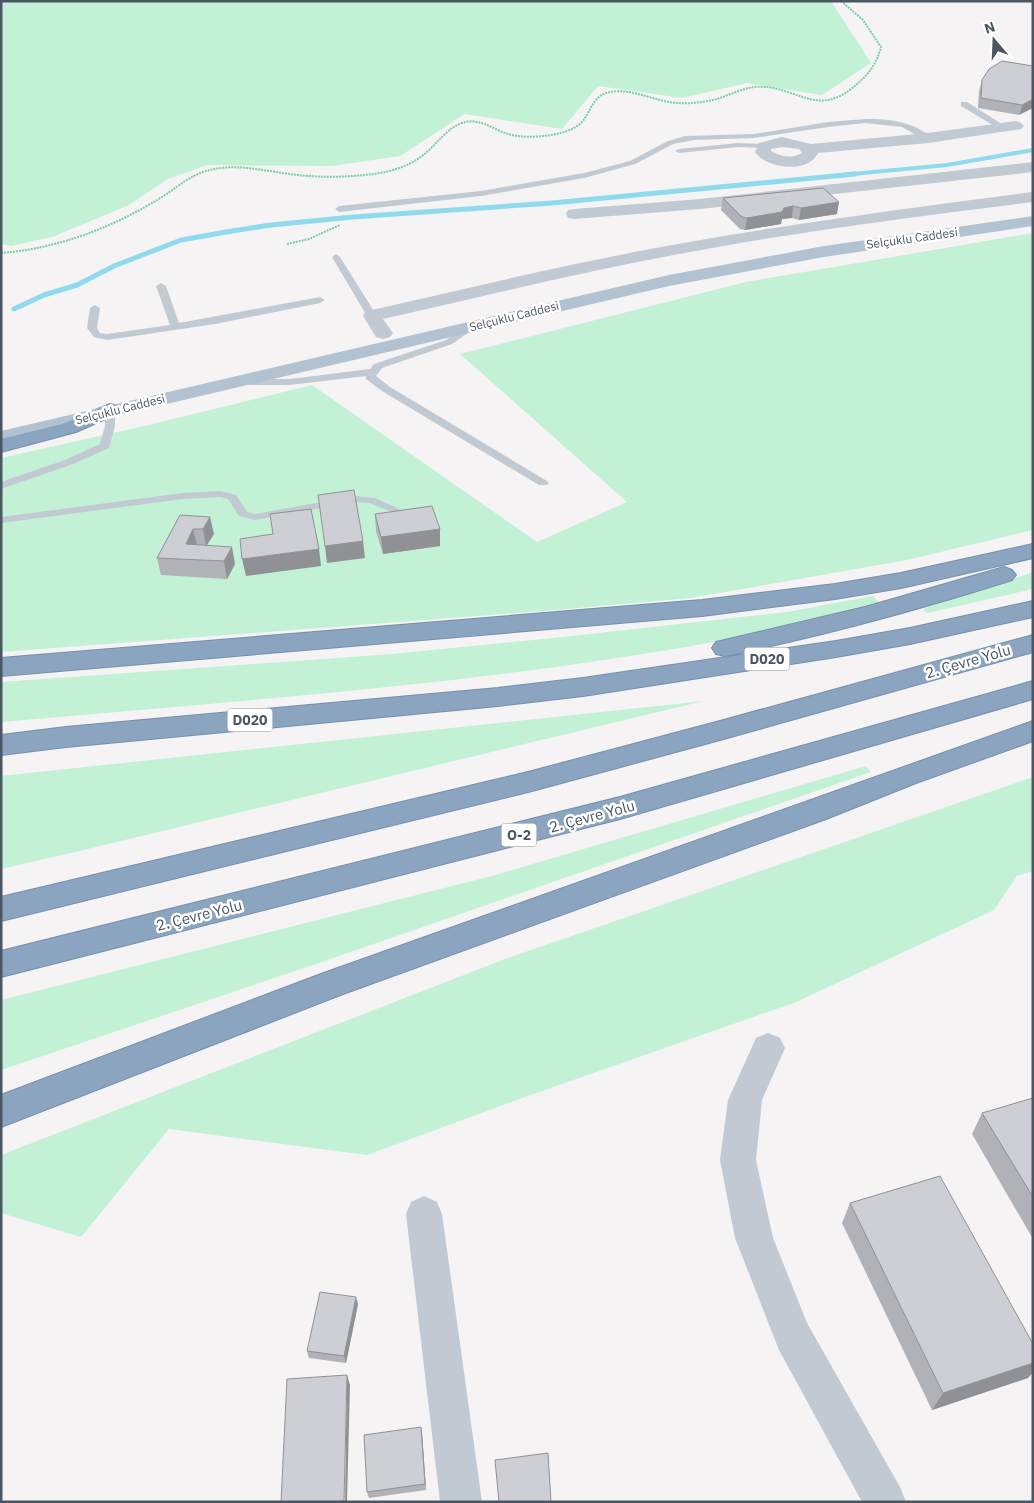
<svg xmlns="http://www.w3.org/2000/svg" width="1034" height="1503" viewBox="0 0 1034 1503" font-family="'IBM Plex Sans',sans-serif">
  <style>
    .green { fill: #c3f1d5 }
    .lines { fill: none; stroke-linecap: round; stroke-linejoin: round }
    .stream-far1 { stroke: #90daee; stroke-width: 4 }
    .stream { stroke: #90daee; stroke-width: 5 }
    .motorway-casing { stroke: #7690ad; stroke-width: 2 }
    .path { stroke: #7ad0a6; stroke-width: 2; stroke-dasharray: 2 1; stroke-linecap: butt }
    .service { fill: #c1cad2; fill-rule: evenodd }
    .minor { fill: #c1cad2; fill-rule: evenodd }
    .primary { fill: #b3c2d1; fill-rule: evenodd }
    .motorway { fill: #8ba5c1; fill-rule: evenodd }
    .wall { fill: #b0b2b7 }
    .shaded-wall { fill: #909195 }
    .building { fill: #cdcfd5; stroke: #909195 }
    .labels { text-anchor: middle; dominant-baseline: central; stroke-width: 5; stroke-linejoin: round; paint-order: stroke }
    .far-street-label { font-size: 12px; fill: #4a5661; stroke: #fff }
    .shield { fill: #fff; stroke: #808990; stroke-width: 1 }
    .shield-label { font-size: 14px; font-weight: bold; fill: #4a5661 }
    .street-label { font-size: 15px; fill: #4a5661; stroke: #fff }
  </style>
  <rect width="100%" height="100%" fill="#f5f3f3"/>
  <path class="green" d="M1,1H831L871,63L822,95L747,83L682,98L598,86L562,129L465,114L400,156L332,166L207,165L168,179L127,206L52,237L11,246L1,244Z
    M1033,233V530L907,560L691,598L544,611L1,652V458L153,424L312,385L537,542L627,502L460,354L746,282Z
    M1033,572V589L927,613L923,609Z
    M873,596L880,603C808,620 735,640 662,651C443,687 222,702 1,722V682L392,654L563,637L787,612Z
    M704,701L75,852L1,869V776Z
    M866,766L871,772L313,965L1,1070V1000L492,876Z
    M1033,777V871L1017,876L994,910L796,1002L525,1097L367,1155L169,1129L81,1237L1,1213V1155L505,959Z"/>
  <g class="lines">
    <path class="stream-far1" d="M842,175L947,165L1033,150"/>
    <path class="stream" d="M14,309L44,295L77,285L114,266L181,240L226,232L271,225L353,217L552,203L855,174"/>
    <g class="motorway-casing">
      <path id="motorway" d="M110,404L117,406L120,410L117,414L76,432L1,452V439L62,424Z
        M1033,544V558L901,588L835,599L702,616L1,676V658L702,600L835,584L901,573Z
        M1004,567L1012,570L1016,575L1012,580C918,610 822,636 725,656L716,654L712,648L716,642L865,607Z
        M1033,601V617L910,644L836,657L583,696L498,706L66,747L1,755V735L66,727L498,688L583,678L836,641L910,628Z
        M1033,635V652L720,740L532,791L1,921V897L532,771L720,721Z
        M1033,681V699L620,819L1,977V951L620,797Z
        M1033,721V741L916,783L826,819L343,994L1,1127V1095L321,974Z"/>
    </g>
    <path class="path" d="M287,244L309,239L340,225
      M1,253C54,249 106,230 152,203C171,193 186,177 206,171C237,162 267,172 298,175C325,178 354,177 380,173C398,170 415,163 428,151C439,141 448,128 462,123C479,117 492,129 508,134C522,138 537,137 551,135C562,133 574,130 582,122C590,113 593,97 606,93C630,86 654,102 678,103C690,104 705,102 717,99C729,95 741,89 754,87C796,83 817,122 858,83C870,73 877,62 881,47L863,20L841,1"/>
    <path class="service" d="M961,102H967L1008,128L1001,130L961,106Z
      M865,119C889,119 913,121 932,138L925,140L902,127L865,123L828,127L754,138L694,140L673,144L635,164L584,178L481,196L339,212L335,209L339,206L481,191L584,173L630,161L668,141L685,136L754,134L828,122Z
      M738,143L764,144L768,146L764,148L738,147L679,153L675,151L679,149Z
      M336,254L340,257L377,316L375,318L372,319L367,316L332,257Z
      M161,283L166,286L179,323L320,297L325,300L320,303L215,324L107,340L94,337L87,328L90,308L95,305L100,308L97,328L100,333L107,334L170,325L156,286Z
      M472,323L475,324V328L452,344L382,368L376,376L390,387L547,481L549,483L547,485H539L382,391L366,379V376L290,385H243L238,382L243,379H290L370,369L374,364L446,340Z
      M110,407L115,410V426L109,448L73,464L1,489V482L65,460L100,444L105,426V410Z
      M220,491L236,495L247,512L255,514L355,496L375,498L406,512L400,515L369,503L355,502L255,520L239,516L228,499L220,497L183,499L1,523V517L183,493Z"/>
    <path class="minor" d="M1016,121L1021,123L1024,126L1021,129L928,143L818,153C808,174 767,169 755,152L759,143L782,137L811,144L928,133ZM782,147L799,149L802,153C791,159 781,157 771,151V149Z
      M1033,162V172L700,209L574,219L568,218L566,214L568,210L574,209L700,199Z
      M1033,192V202C913,217 793,232 674,255C577,273 480,297 383,319L393,333L390,337L383,339L376,337L363,316L365,312L372,310C474,287 575,262 678,244C796,223 914,207 1033,192Z
      M768,1033L780,1038L785,1048L762,1100L756,1160L773,1238L807,1323L900,1487L906,1502H862L779,1350L735,1238L720,1160L728,1100L756,1038Z
      M424,1196L437,1202L442,1214L482,1502H440L406,1214L411,1202Z"/>
    <path class="primary" d="M1033,216V226L824,257L669,286L1,443V431L669,275L824,246Z"/>
    <use href="#motorway" class="motorway"/>
  </g>
  <path class="wall" d="M1033,66L1019,115L978,108L979,91L982,80Z
    M823,188L837,214L799,220L792,218L782,219L781,224L745,230L740,229L721,210L723,198Z
    M375,514L440,546L383,554L376,531Z
    M180,515L214,534L207,545L235,564L227,579L161,575L157,558Z
    M1033,1098V1239L972,1134L982,1113Z
    M850,1203L1033,1344V1372L1028,1378L932,1410L842,1223Z
    M358,1304L346,1363L309,1358L307,1351Z
    M422,1433L426,1490L369,1498L367,1492Z"/>
  <path class="shaded-wall" d="M1033,99V108L1019,115L1022,105Z
    M839,202L837,214L799,220L801,208Z
    M793,206L792,218L782,219L781,224L745,230L747,218L784,208Z
    M210,517L214,534L206,546L203,529Z
    M193,529L197,545L190,561L186,544Z
    M440,529V546L383,554L381,537Z
    M363,541L365,558L327,563L325,546Z
    M232,547L235,564L227,579L224,561Z
    M319,549L321,566L246,576L242,559Z
    M356,1297L358,1304L346,1363L344,1356Z
    M1033,1363V1372L1028,1378L932,1410L943,1393Z
    M347,1375L350,1385L347,1502H345Z
    M421,1427L422,1433L426,1490L425,1484Z"/>
  <path class="building" d="M1002,61L1033,66V99L1022,105L981,98L982,80L989,69Z
    M823,188L839,202L801,208L793,206L784,208L782,212L747,218L742,217L723,198Z
    M354,490L363,541L325,546L318,495Z
    M432,506L440,529L381,537L375,514Z
    M311,509L319,549L242,559L240,539L273,534L270,514Z
    M180,515L210,517L203,529H193L186,544L232,547L224,561L157,558Z
    M1033,1098V1197L982,1113Z
    M940,1176L1033,1344V1363L943,1393L850,1203Z
    M320,1292L356,1297L344,1356L307,1351Z
    M347,1375L344,1501L328,1502H281L287,1379Z
    M421,1427L425,1484L367,1492L364,1435Z
    M548,1453L551,1502H499L495,1460Z"/>
  <g class="labels">
    <g class="far-street-label">
      <text transform="translate(912 238) rotate(-8)">Selçuklu Caddesi</text>
      <text transform="translate(514 316) rotate(-14)">Selçuklu Caddesi</text>
      <text transform="translate(120 409) rotate(-14)">Selçuklu Caddesi</text>
    </g>
    <g class="shield">
      <rect x="744.5" y="647.5" width="45" height="23" rx="4"/>
      <rect x="227.5" y="708.5" width="45" height="23" rx="4"/>
      <rect x="501.5" y="823.5" width="35" height="23" rx="4"/>
    </g>
    <g class="shield-label">
      <text x="767" y="659">D020</text>
      <text x="250" y="720">D020</text>
      <text x="519" y="835">O-2</text>
    </g>
    <g class="street-label">
      <text transform="translate(968 661) rotate(-16)">2. Çevre Yolu</text>
      <text transform="translate(592 816) rotate(-15)">2. Çevre Yolu</text>
      <text transform="translate(199 915) rotate(-14)">2. Çevre Yolu</text>
    </g>
  </g>
  <rect width="1034" height="1503" fill="none" stroke="#4a5661" stroke-width="5"/>
  <g transform="translate(994 40) rotate(341)" stroke="#ffffff" stroke-width="4" paint-order="stroke">
  <path d="M0-4L9 19L0 12L-9 19Z" fill="#4a5661"/>
  <text y="-8" font-size="14" font-weight="bold" text-anchor="middle" fill="#4a5661">N</text>
  </g>
</svg>
